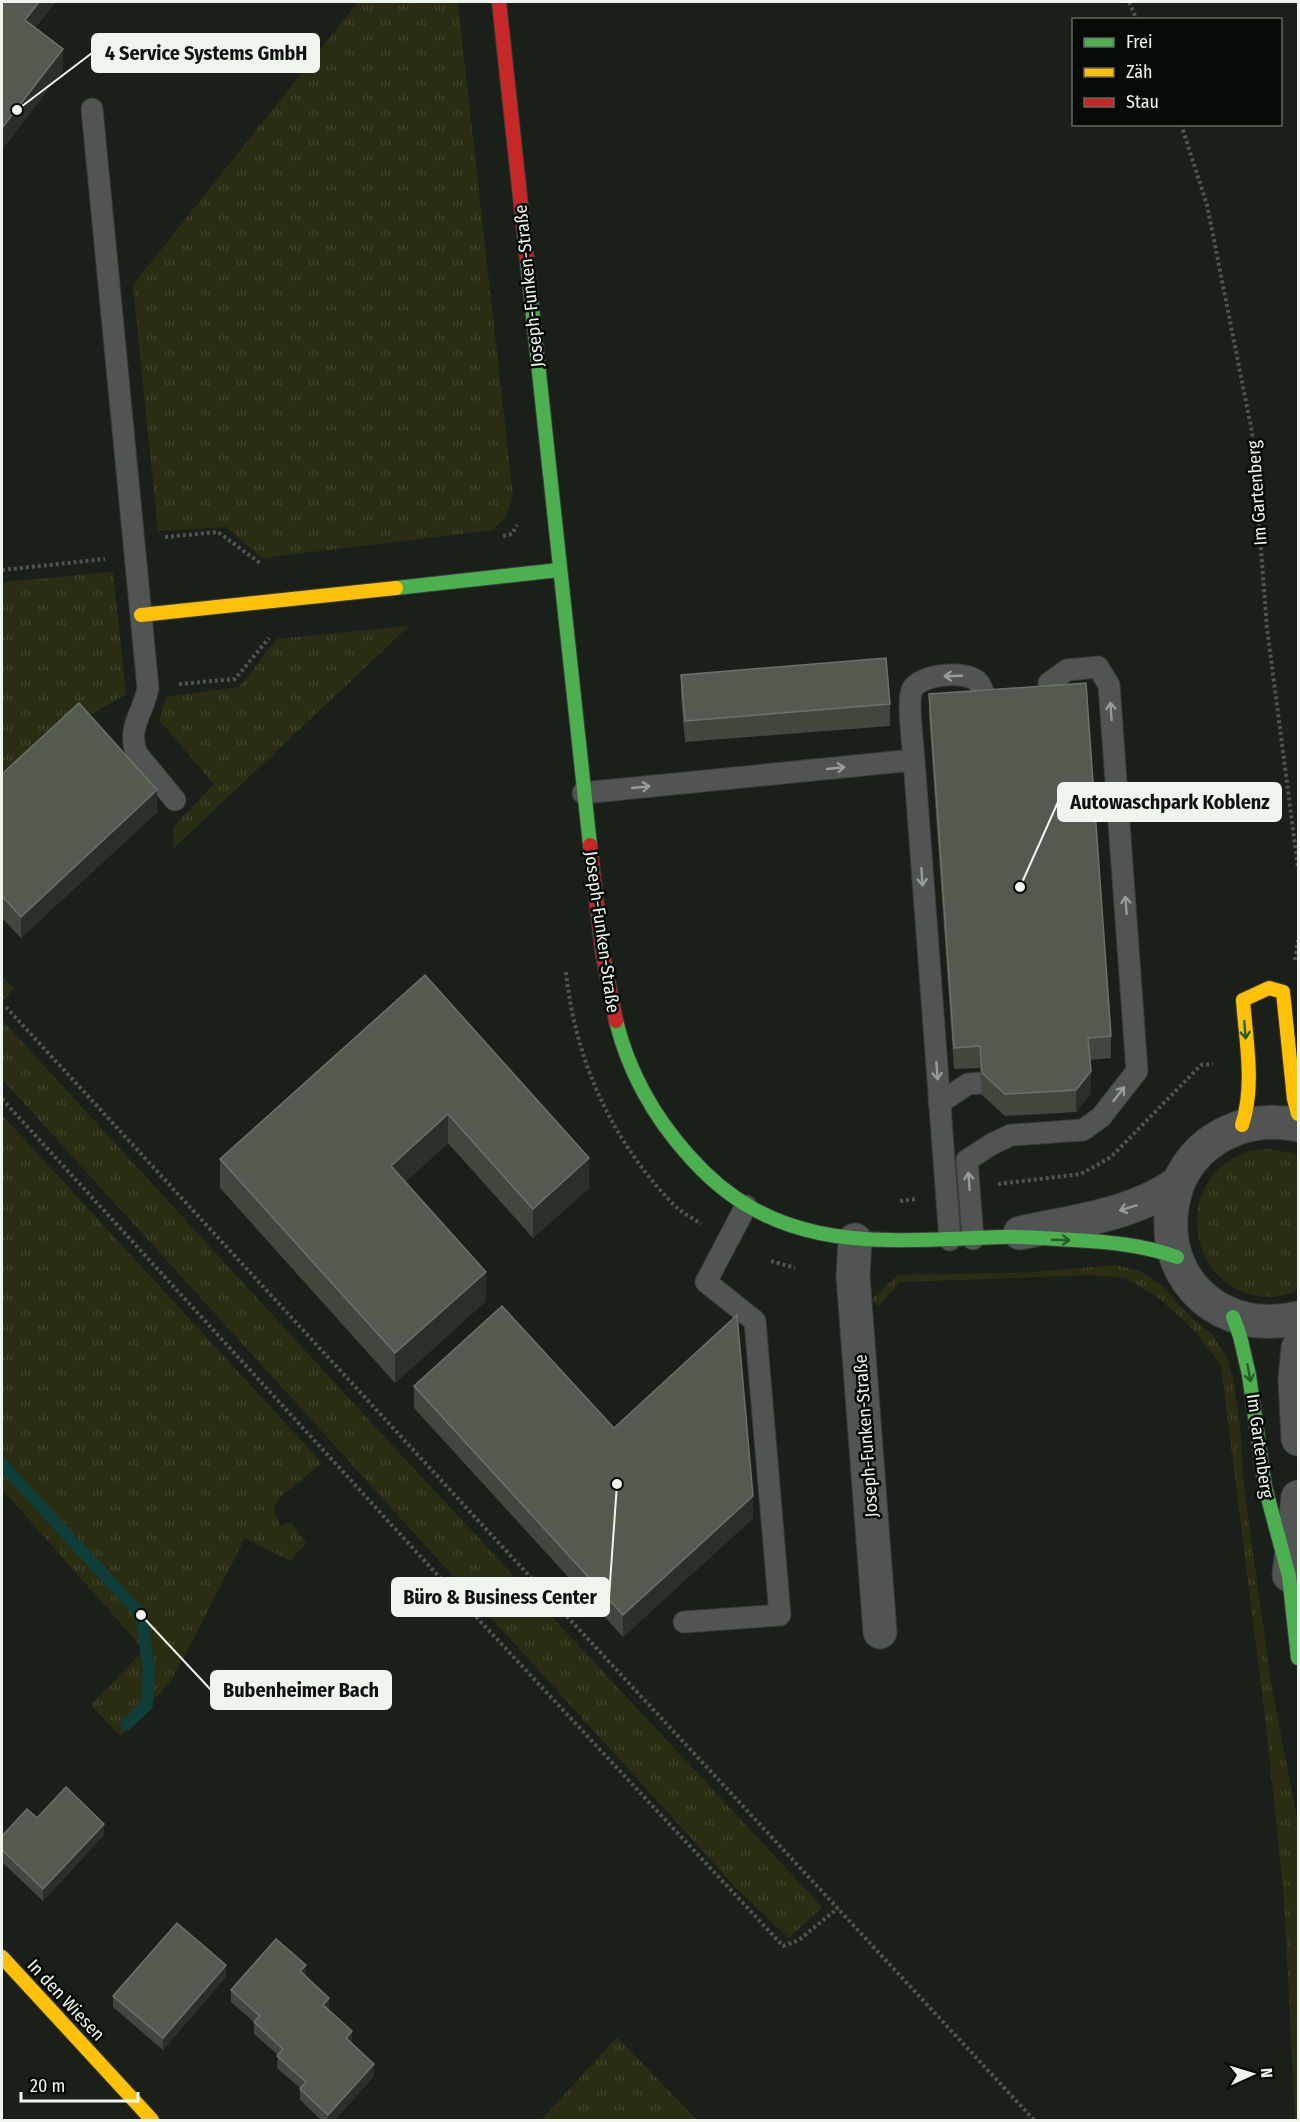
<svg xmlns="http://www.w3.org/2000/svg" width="1300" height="2122" viewBox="0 0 1300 2122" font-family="'Fira Sans Condensed',sans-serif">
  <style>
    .grass { fill: url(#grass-tufts) }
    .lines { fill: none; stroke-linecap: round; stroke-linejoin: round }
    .stream { stroke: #0f3d38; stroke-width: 12 }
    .lane-casing { stroke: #393c39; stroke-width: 23 }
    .street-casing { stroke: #393c39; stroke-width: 35 }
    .fast-casing { stroke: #393c39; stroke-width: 16 }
    .slow-casing { stroke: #393c39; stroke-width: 16 }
    .jam-casing { stroke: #393c39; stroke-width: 16 }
    .path { stroke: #505350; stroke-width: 4; stroke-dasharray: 3 3; stroke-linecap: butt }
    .lane { stroke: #515452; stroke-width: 21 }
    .street { stroke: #515452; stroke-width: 33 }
    .fast { stroke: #4caf50; stroke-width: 14 }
    .slow { stroke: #ffc107; stroke-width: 14 }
    .jam { stroke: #c62828; stroke-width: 14 }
    .wall { fill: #41473d }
    .shaded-wall { fill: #2a2f27 }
    .building { fill: #545a50; stroke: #6c7269; stroke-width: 1.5 }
    .oneway { stroke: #989c98 }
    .oneway2 { stroke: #295c2b }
    .labels { text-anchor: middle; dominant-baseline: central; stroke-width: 5; stroke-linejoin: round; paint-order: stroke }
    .street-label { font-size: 18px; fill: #eef5ee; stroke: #060a06 }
    .leader { fill: none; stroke: #eef5ee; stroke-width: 2 }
    .callout-dot { fill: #eef5ee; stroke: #060a06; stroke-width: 2 }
    .callout { fill: #eef5ee; stroke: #eef5ee; stroke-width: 2 }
    .callout-label { font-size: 20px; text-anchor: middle; font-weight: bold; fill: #111 }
  </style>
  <defs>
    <pattern id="grass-tufts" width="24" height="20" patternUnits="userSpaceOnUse" patternTransform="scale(1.5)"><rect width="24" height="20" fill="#2b2d13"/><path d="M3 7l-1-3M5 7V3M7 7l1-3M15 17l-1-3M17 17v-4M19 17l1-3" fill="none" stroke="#40422a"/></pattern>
  </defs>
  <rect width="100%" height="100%" fill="#1a1f1a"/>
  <path class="grass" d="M358,2H454L458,4L513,497L505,517L493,530L262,558L226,527L158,531L133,285Z
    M113,572L126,694L78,722L2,790V582Z
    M409,626L173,849L174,826L214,784L159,720L166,697L239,687L277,639Z
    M2,976L14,989L2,1001Z
    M2,1020L378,1430L822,1907L789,1938L740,1892L2,1079Z
    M2,1115L322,1463L277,1500L274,1510L280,1526L291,1522L306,1543L290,1561L245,1538L194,1638L170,1682L121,1737L91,1705L144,1650L2,1489Z
    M1268,1149L1294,1153L1298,1156V1291C1290,1293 1280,1297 1271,1297C1189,1297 1168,1182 1245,1153C1252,1150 1261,1150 1268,1149Z
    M1116,1265L1141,1271L1162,1286L1193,1319L1212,1334L1227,1358L1233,1379L1240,1426L1244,1487L1271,1684L1298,1823V2120H1295L1284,1898L1266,1725L1221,1365L1194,1330L1160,1299L1126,1278L1089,1275L900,1282L878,1307L872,1299L898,1275L1020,1273Z
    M617,2037L697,2120H541Z"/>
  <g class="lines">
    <path class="stream" d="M2,1464L141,1615L149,1669L147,1705L126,1725"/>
    <g class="lane-casing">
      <path id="lane" d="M92,109L148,688C144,712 126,728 137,754L175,800
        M914,760C913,745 907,701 912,690C919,674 965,670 977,681C985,688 984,702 985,712
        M583,793L914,760L950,1240
        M939,1103L968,1084L982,1083
        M973,1239L967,1160L992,1144L1011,1135L1083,1130L1101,1117L1137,1071L1109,685L1098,667L1067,670L1049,683L1051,707
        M684,1622L780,1615L755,1321L706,1282L746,1206"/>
    </g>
    <g class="street-casing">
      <path id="street" d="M1298,1125C1241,1112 1181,1145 1172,1207C1161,1284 1225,1336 1298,1318
        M1020,1233C1074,1221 1134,1215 1179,1182
        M855,1240L853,1276L880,1632
        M1298,1348L1295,1379L1298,1439
        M1289,1575L1298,1497"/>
    </g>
    <g class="fast-casing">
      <path id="fast" d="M527,261L590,845
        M396,588L559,570
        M616,1021C629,1073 653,1116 689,1156C777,1256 881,1241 1001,1237C1026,1236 1050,1239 1074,1240C1110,1242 1143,1245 1177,1257
        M1233,1317L1240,1336L1249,1375L1265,1487L1289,1576L1298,1658"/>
    </g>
    <g class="slow-casing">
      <path id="slow" d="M141,615L396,588
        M1242,1125C1255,1085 1246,1042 1243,1000L1269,988L1283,992L1294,1099L1298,1114
        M2,1957L152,2120"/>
    </g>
    <g class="jam-casing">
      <path id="jam" d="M499,2L527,261
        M590,845L602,950L616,1021"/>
    </g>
    <path class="path" d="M1129,2L1137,20
      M1181,124L1207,205L1252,432L1267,628L1298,868
      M503,536L512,534L517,525
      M165,537L218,532L260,563
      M2,570L105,559
      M179,684L235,679L269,638
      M1295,960L1298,940
      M566,972C575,1060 612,1142 675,1206C682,1213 693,1218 701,1224
      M6,1007L485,1528L1034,2120
      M2,1099L453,1592L783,1946L799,1940L838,1908
      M998,1184L1081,1174L1111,1157L1201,1065L1213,1064
      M900,1201L917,1199
      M771,1261L795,1268"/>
    <use href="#lane" class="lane"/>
    <use href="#street" class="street"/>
    <use href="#fast" class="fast"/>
    <use href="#slow" class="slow"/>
    <use href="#jam" class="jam"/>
  </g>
  <path class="wall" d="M681,675L890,704V726L685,742L681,697Z
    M929,694L1111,1036V1058L1090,1060L1091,1093L1076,1112L1005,1116L982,1095L980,1068L954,1069L929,716Z
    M2,774L157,812L21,938L2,918Z
    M425,975L589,1188L533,1238L448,1143L405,1182L486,1301L395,1383L220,1188V1159Z
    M414,1386L753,1518L623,1637L414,1408Z
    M37,1818L104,1835L43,1901L2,1862V1836Z
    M306,1976L374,2076L334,2121H322L300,2100V2088L277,2068L278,2055L254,2034V2022L231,2002V1990Z
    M226,1977L163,2050L113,2007V1996Z"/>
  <path class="shaded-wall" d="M39,2H56L25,41V20Z
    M63,49V71L2,150V128Z
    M157,790V812L21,938V917Z
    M1091,1071V1093L1076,1112V1090Z
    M448,1114V1143L391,1195V1166Z
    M589,1158V1188L533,1238V1209Z
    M486,1272V1301L395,1383V1353Z
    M753,1496V1518L623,1637V1615Z
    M104,1824V1835L43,1901V1889Z
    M226,1965V1977L163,2050V2038Z
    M306,1965V1977L300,1971Z
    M329,1998V2009L323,2017V2005Z
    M352,2031V2043L346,2038Z
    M374,2064V2076L334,2121H328V2115Z"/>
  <path class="building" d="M2,2H39L25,20L63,49L2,128Z
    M886,658L890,704L685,721L681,675Z
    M1086,683L1111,1036L1088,1038L1091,1071L1076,1090L1005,1094L982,1073L980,1046L954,1048L929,694Z
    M79,703L157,790L21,917L2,896V774Z
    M425,975L589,1158L533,1209L448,1114L391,1166L486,1272L395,1353L220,1159Z
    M502,1306L614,1428L737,1315L753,1496L623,1615L414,1386Z
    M66,1787L104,1824L43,1889L2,1850V1836L27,1809L37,1818Z
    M177,1923L226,1965L163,2038L113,1996Z
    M276,1939L306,1965L300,1971L329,1998L323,2005L352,2031L346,2038L374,2064L328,2115L300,2089L306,2082L277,2056L283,2049L254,2022L260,2016L231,1990Z"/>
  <defs><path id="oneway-shaft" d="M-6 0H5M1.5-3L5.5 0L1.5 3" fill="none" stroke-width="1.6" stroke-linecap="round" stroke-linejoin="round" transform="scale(1.5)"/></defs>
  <g class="oneway">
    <use href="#oneway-shaft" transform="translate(953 676) rotate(178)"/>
    <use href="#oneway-shaft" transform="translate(1111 711) rotate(-94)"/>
    <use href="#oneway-shaft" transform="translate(836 768) rotate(-6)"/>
    <use href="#oneway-shaft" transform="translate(641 787) rotate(-6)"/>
    <use href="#oneway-shaft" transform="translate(922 877) rotate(86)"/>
    <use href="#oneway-shaft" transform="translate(1126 905) rotate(-94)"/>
    <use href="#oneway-shaft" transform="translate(937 1071) rotate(86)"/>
    <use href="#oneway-shaft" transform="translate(1119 1094) rotate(-52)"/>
    <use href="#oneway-shaft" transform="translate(969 1181) rotate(-94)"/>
    <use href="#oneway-shaft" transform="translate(1128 1208) rotate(163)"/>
  </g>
  <g class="oneway2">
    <use href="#oneway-shaft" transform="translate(1245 1030) rotate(85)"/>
    <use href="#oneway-shaft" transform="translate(1061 1240) rotate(2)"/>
    <use href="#oneway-shaft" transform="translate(1249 1373) rotate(80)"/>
  </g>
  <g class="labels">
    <g class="street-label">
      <text transform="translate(529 286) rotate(-96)">Joseph-Funken-Straße</text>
      <text transform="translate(1257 493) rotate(-94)">Im Gartenberg</text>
      <text transform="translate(602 932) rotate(82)">Joseph-Funken-Straße</text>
      <text transform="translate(866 1436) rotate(-94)">Joseph-Funken-Straße</text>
      <text transform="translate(1260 1446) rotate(82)">Im Gartenberg</text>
      <text transform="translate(66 2000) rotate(47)">In den Wiesen</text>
    </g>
  </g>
  <path class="leader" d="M17 110L92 53M1020 887L1058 802M617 1484L609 1597M141 1615L211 1690"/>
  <g class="callout-dot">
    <circle cx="17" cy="110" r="6"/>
    <circle cx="1020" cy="887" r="6"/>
    <circle cx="617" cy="1484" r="6"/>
    <circle cx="141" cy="1615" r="6"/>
  </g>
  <g class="callout">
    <rect x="92" y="34" width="227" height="38" rx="6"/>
    <rect x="1058" y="783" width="223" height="38" rx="6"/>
    <rect x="392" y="1578" width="217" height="38" rx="6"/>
    <rect x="211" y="1671" width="180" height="38" rx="6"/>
  </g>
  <g class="callout-label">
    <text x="206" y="60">4 Service Systems GmbH</text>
    <text x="1170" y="809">Autowaschpark Koblenz</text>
    <text x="500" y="1604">Büro &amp; Business Center</text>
    <text x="301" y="1697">Bubenheimer Bach</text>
  </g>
  <rect width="1300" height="2122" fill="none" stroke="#eef5ee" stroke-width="6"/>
  <rect x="1072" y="18" width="210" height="108" fill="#060a06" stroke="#636863" stroke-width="1.5"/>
  <rect x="1084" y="38" width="30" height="9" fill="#4caf50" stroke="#636863" stroke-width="1.5"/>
  <text x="1126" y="48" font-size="18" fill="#eef5ee">Frei</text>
  <rect x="1084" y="68" width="30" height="9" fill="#ffc107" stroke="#636863" stroke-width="1.5"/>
  <text x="1126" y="78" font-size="18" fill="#eef5ee">Zäh</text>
  <rect x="1084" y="98" width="30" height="9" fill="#c62828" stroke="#636863" stroke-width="1.5"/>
  <text x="1126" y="108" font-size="18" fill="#eef5ee">Stau</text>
  <g transform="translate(1252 2074) rotate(86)" stroke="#060a06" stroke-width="4.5" paint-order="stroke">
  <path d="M0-4.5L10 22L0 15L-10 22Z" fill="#eef5ee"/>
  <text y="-9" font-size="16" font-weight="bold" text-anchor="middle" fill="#eef5ee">N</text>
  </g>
  <path d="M21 2092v9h117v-9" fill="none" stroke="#eef5ee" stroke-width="3"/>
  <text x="30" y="2092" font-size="18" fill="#eef5ee" stroke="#060a06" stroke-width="4.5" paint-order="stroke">20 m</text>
</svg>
